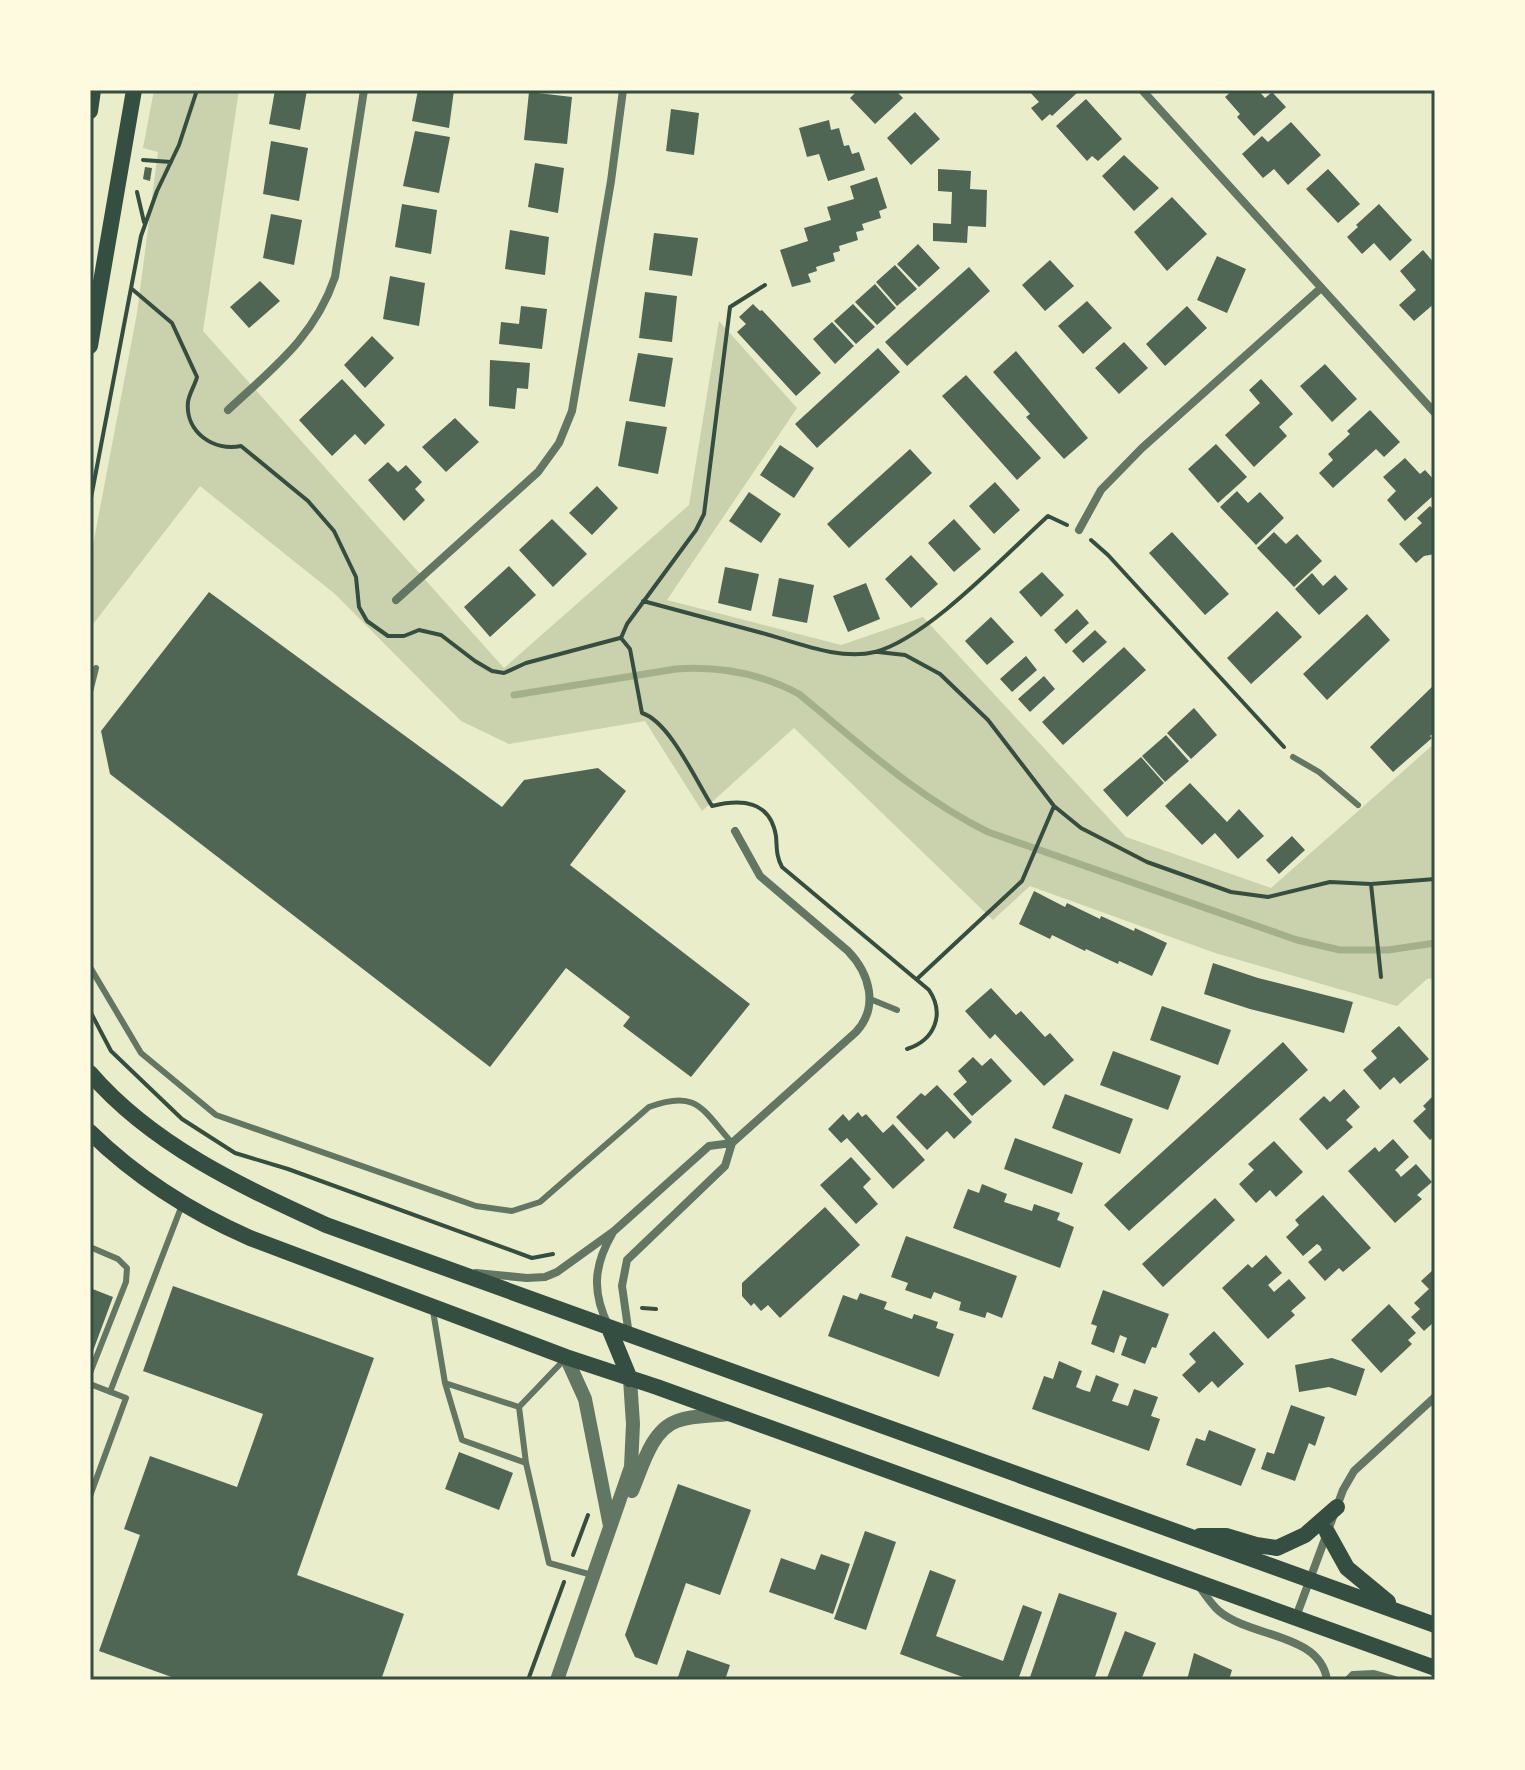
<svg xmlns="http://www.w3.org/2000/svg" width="1525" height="1770" viewBox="0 0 1525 1770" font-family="Spectral,serif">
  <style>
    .green { fill: #cad2ad }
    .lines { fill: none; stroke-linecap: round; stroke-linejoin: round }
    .stream { stroke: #a3b18a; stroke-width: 7 }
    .building { fill: #4f6655 }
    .path { stroke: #344e41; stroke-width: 4 }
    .service { stroke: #617663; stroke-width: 6 }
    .minor { stroke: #617663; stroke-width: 8 }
    .tertiary { stroke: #617663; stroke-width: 14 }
    .secondary { stroke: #344e41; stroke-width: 16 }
    .neatline { fill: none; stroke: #344e41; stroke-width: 3 }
  </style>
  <rect width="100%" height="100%" fill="#e9edc9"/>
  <path class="green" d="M154,90H239L203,331L504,668L689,505L719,321L797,408L667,600L841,645L923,617L1126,837L1271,888L1435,743V978L1427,979L1397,1006L1215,953L1030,886L993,920L794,728L702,811L645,721L509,744L461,721L335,594L200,486L90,628V561L137,313L158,152L143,148Z"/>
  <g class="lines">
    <path class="stream" d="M514,695L676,669C720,666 760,673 799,694C860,744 917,797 988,832L1297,940L1340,950H1388L1435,943"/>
  </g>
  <path class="building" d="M275,90H307L300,130L269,124Z
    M418,90H454L449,128L412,121Z
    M858,90H895L903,98L875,124L850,98Z
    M1028,90H1077L1078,92L1052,116L1050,114L1042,121L1031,108L1039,102Z
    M1233,90H1258L1265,98L1272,92L1286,107L1254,136L1237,117L1240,114L1225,97Z
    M529,92L572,97L567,144L524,140Z
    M1086,99L1122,139L1098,161L1092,156L1087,161L1056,126Z
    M671,109L699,113L694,155L666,151Z
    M915,112L940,139L911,165L887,138Z
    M829,120L831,130L839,128L844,146L849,145L852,154L859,152L865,170L828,181L819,154L807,157L799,128Z
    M1291,122L1321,155L1288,185L1274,169L1263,178L1242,154L1262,136L1268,142Z
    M415,131L450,137L439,193L403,186Z
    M271,141L308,148L299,201L263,194Z
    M1124,155L1159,188L1134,211L1102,176Z
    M535,163L564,168L558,213L528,207Z
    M145,167L152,168L150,181L143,179Z
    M938,169L971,171L970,189L987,190L986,227L968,226L967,243L933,241V223L951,224L952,192L938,191Z
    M1328,169L1360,204L1338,223L1306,189Z
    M877,177L887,208L879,211L881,218L862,224L864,230L856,232L858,240L839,246L840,251L833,253L835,261L816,267L817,271L808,274L811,282L792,287L780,250L808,241L804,228L831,220L827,207L854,199L850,186Z
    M1172,197L1207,234L1167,271L1134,232Z
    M402,204L437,210L431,254L395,247Z
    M1379,204L1412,240L1390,261L1374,243L1362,254L1347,237L1358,227L1356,225Z
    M271,214L302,220L294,265L263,258Z
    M510,230L549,237L545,275L505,269Z
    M654,233L698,238L692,276L649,270Z
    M918,244L940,268L919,287L897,264Z
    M1423,250L1435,264V303L1414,321L1399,305L1416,290L1400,271Z
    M1217,256L1246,269L1227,313L1197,300Z
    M1050,260L1074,286L1045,311L1022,285Z
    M895,265L917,289L897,306L876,282Z
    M969,267L990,291L907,366L885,342Z
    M390,276L425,283L419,326L383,319Z
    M260,281L280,301L249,328L230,307Z
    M875,284L896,308L877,325L855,302Z
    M645,292L677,296L672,342L639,338Z
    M1087,301L1112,328L1083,354L1058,326Z
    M753,304L760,311L762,310L821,373L796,396L737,332L746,324L739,317Z
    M853,304L875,327L856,344L834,321Z
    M521,306L547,309L542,349L499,344L501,322L519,324Z
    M1187,306L1207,328L1165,366L1146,344Z
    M832,322L854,346L835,364L813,339Z
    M372,336L394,358L365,388L344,365Z
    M1124,342L1148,368L1119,394L1095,368Z
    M878,348L900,372L817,448L795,424Z
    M1016,351L1088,438L1064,459L1026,417L1030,414L993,372Z
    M638,353L673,358L665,407L629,401Z
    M490,360L530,363L528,389L517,388L515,409L489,406Z
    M1325,364L1357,399L1332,422L1300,386Z
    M966,375L1041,458L1017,480L942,396Z
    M342,379L385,425L365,445L355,434L332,456L299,420Z
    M1261,379L1293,414L1279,427L1287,436L1254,467L1225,435L1260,403L1249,390Z
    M1370,410L1400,442L1384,457L1376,449L1333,488L1319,473L1333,460L1328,454L1350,434L1347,431Z
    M455,418L479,442L446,472L422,447Z
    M626,421L667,427L658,474L618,466Z
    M1216,444L1247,477L1218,503L1188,469Z
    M780,445L814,468L794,498L760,475Z
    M910,449L932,473L849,548L827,524Z
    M1405,458L1420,474L1425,470L1435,481V494L1405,521L1387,500L1396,491L1383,477Z
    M388,462L398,472L406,465L422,482L415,489L425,500L404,521L368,480Z
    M995,482L1020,510L994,534L969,506Z
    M597,486L618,508L592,535L569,513Z
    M1237,491L1248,503L1260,492L1284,518L1256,545L1220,507Z
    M749,492L781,514L761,543L729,521Z
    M1430,506L1435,511V554L1424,556L1416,563L1399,544L1422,523L1417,518Z
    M552,519L587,554L553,587L519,550Z
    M954,519L981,549L954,572L928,543Z
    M1172,532L1229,594L1205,615L1149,553Z
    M1274,532L1286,544L1297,534L1322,561L1294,587L1257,548Z
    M911,555L938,584L911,608L885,579Z
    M509,566L536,595L490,637L464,607Z
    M725,567L759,574L751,611L718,603Z
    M1042,572L1064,595L1041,617L1019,592Z
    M1312,573L1323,586L1335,575L1348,589L1319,615L1295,589Z
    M779,578L814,585L807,623L772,616Z
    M866,583L880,619L848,632L833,596Z
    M209,592L502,807L524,780L598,768L626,791L570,865L750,1004L691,1077L623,1026L630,1017L566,968L490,1067L110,774L101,731Z
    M1077,609L1089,623L1066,644L1054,630Z
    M1277,611L1302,637L1251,684L1227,658Z
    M1367,614L1390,640L1327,700L1303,674Z
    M991,617L1014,642L987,665L965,641Z
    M1095,630L1107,642L1083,663L1072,651Z
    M1124,647L1146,670L1063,745L1042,722Z
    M1026,656L1037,670L1012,692L1000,679Z
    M1044,676L1055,689L1030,712L1018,699Z
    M1433,686L1435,732L1430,736L1432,738L1393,772L1370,747Z
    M1194,708L1217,735L1191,759L1167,733Z
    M1166,735L1189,761L1165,782L1142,756Z
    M1141,757L1164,783L1127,817L1103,790Z
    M1190,783L1227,822L1239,809L1264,836L1238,859L1215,833L1202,845L1165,806Z
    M1292,836L1305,850L1279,874L1266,860Z
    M1034,891L1065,907L1067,903L1100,919L1101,916L1134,931L1135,928L1167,943L1152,976L1119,961L1118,964L1086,949L1085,951L1052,935L1050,939L1019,924Z
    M1213,963L1258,978L1353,1002L1344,1033L1250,1009L1204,994Z
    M991,988L1016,1015L1021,1011L1045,1037L1050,1033L1074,1060L1044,1086L995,1034L990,1039L965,1011Z
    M1162,1006L1231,1030L1218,1065L1150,1040Z
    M1399,1026L1429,1059L1400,1084L1394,1077L1380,1090L1363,1070L1377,1058L1371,1051Z
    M1283,1042L1308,1070L1129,1231L1104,1205Z
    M1113,1051L1181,1076L1168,1110L1100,1085Z
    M973,1057L982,1066L991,1058L1012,1081L972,1116L953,1094L967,1082L958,1071Z
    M937,1085L972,1122L954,1139L947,1131L927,1150L896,1117L921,1093L925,1096Z
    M1344,1089L1360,1107L1346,1120L1353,1127L1327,1150L1299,1119L1324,1096L1330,1102Z
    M1065,1094L1133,1119L1120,1154L1052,1128Z
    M1435,1094V1136L1430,1140L1413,1121L1426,1109L1423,1106Z
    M858,1112L862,1117L866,1114L883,1133L893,1124L925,1160L893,1189L847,1138L841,1143L828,1129L843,1114L849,1121Z
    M1015,1138L1083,1163L1072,1194L1004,1169Z
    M1393,1139L1409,1157L1395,1170L1398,1173L1401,1177L1416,1164L1432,1182L1417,1195L1422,1199L1395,1223L1348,1171L1375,1147L1379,1152Z
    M1274,1141L1303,1172L1276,1197L1270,1190L1256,1203L1239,1184L1254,1170L1248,1164Z
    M851,1157L871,1179L863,1187L878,1204L856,1224L820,1185Z
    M982,1184L1007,1194L1004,1202L1032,1211L1034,1204L1060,1213L1057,1220L1074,1227L1060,1268L953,1228L968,1189L979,1193Z
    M1323,1195L1371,1248L1343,1272L1339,1268L1325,1281L1308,1262L1322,1250L1320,1246L1317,1244L1303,1256L1286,1237L1299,1225L1295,1220Z
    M1215,1198L1235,1220L1163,1287L1142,1264Z
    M825,1207L860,1245L780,1318L768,1305L761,1311L754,1303L751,1306L742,1296V1283Z
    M906,1236L1017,1276L1002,1318L987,1312L985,1318L959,1310L961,1302L934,1292L931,1299L905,1290L908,1283L891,1277Z
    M1266,1255L1282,1273L1268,1285L1274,1292L1289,1279L1306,1298L1291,1311L1295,1315L1268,1339L1222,1288L1248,1264L1252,1268Z
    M1435,1268V1324L1433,1323L1424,1331L1411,1317L1420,1309L1414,1303L1429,1289L1421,1281Z
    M173,1286L374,1358L297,1575L404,1614L381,1680H180L99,1651L140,1535L124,1529L150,1456L237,1487L263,1414L143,1371Z
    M90,1288L113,1297L90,1359Z
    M1103,1290L1169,1314L1156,1348L1152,1347L1145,1364L1121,1355L1127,1338L1120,1335L1114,1353L1091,1344L1097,1326L1091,1324Z
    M860,1293L887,1302L884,1309L912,1319L914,1314L938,1322L936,1328L954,1334L939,1377L828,1336L843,1295L857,1300Z
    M1389,1304L1416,1333L1408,1340L1412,1344L1381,1373L1351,1340Z
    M1214,1331L1244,1364L1218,1388L1212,1381L1199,1393L1182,1375L1196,1362L1189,1354Z
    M1332,1358L1365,1369L1356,1396L1329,1387L1299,1392L1295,1365Z
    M1059,1361L1082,1371L1076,1387L1083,1390L1090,1392L1096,1375L1119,1384L1112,1401L1128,1406L1134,1389L1158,1397L1151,1416L1160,1419L1149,1451L1032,1409L1044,1376L1053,1379Z
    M1291,1405L1325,1417L1315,1446L1309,1443L1295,1481L1261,1469L1267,1452L1274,1454Z
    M1209,1430L1256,1449L1241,1486L1186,1465L1196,1438L1205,1441Z
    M459,1452L513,1473L499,1510L445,1489Z
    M678,1484L751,1510L720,1595L686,1583L657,1665L635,1657L625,1635Z
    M865,1531L896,1542L866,1630L834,1619Z
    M821,1554L850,1564L833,1614L769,1592L781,1558L815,1570Z
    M930,1570L956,1580L936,1636L1003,1661L1023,1605L1042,1612L1018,1680H971L900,1654Z
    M1059,1593L1117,1613L1094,1680H1029Z
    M1125,1631L1156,1643L1141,1680L1107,1678Z
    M687,1650L730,1665L725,1680H677Z
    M1194,1653L1232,1670L1229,1680H1187Z"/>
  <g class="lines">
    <path class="path" d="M143,160L171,162
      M137,192L144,222
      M765,285L730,307L704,514L696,530L627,624L621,638L630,649L642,713C670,722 696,781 712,806C741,799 770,800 776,836C777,848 776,856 782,867L929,990C945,1014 935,1040 907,1049
      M132,289L172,323L197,377C195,385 189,394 188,402C185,432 214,452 241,446L308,501L334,531L356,577L359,607L367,621L388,636H404L419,630L441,635L475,661L492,671L504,673L526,663L620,638
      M90,503L141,236L157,191L179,145L197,90
      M1091,540L1108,555L1284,747
      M643,601C683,612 722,622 762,633C796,642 839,661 875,652C928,638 1006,554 1048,516L1067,525
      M878,652L905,655L940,674L988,720L1054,806L1081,828L1147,862L1231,892L1268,897L1330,882L1371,884L1435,879
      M1371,884L1381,977
      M918,978L1022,881L1054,806
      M90,1011L111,1051L182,1119L235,1153L288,1169L532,1258L553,1254
      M642,1308L656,1309
      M573,1555L588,1515
      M528,1680L564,1582"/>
    <path class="service" d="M90,692L96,668
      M1293,757L1319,772L1358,805
      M90,967L141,1053L216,1115L476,1206L512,1211L540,1202L649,1107C697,1089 702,1109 732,1143
      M870,999L897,1010
      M90,1247L118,1259L127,1268L126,1282L90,1373
      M433,1311L445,1383L462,1440L526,1463
      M445,1383L519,1407
      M90,1384L126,1398L90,1496
      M110,1392L182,1205
      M519,1407L526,1463L549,1563L592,1575
      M519,1407L564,1360"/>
    <path class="minor" d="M1142,90L1435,413
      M228,410C273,368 314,338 335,277L364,90
      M1079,530L1101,490L1142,448L1321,288
      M396,600L538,472L559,443L572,411L611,181L623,90
      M476,1273L527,1278L545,1277L557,1272L614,1231L709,1146L732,1143
      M609,1327C592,1293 593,1267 612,1234
      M629,1335L622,1286L627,1260L725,1166L732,1143L856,1032C879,1007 870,974 848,951L760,876L735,831
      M1199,1586C1205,1594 1211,1604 1219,1611C1251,1638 1320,1633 1327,1680
      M1296,1617L1343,1490L1354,1471L1435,1397
      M1348,1680L1353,1675L1374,1674L1395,1680"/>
    <path class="tertiary" d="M566,1357L585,1399L610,1526
      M632,1491C642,1468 651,1430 677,1421C693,1415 712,1416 729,1414
      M557,1680L631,1467L633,1424L630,1379"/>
    <path class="secondary" d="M90,111L93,90
      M90,346L134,90
      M90,1073C152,1145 241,1186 326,1225L1435,1625
      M90,1132C136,1177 191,1212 250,1238L566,1357L657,1387L1435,1668
      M609,1328L630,1379
      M1327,1532L1347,1568L1388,1602
      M1200,1536H1226L1256,1545L1277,1548L1305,1535L1337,1507"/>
  </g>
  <rect width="1525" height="1770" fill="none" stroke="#fefae0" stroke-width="184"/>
  <rect x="92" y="92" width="1341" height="1586" class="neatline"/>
</svg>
